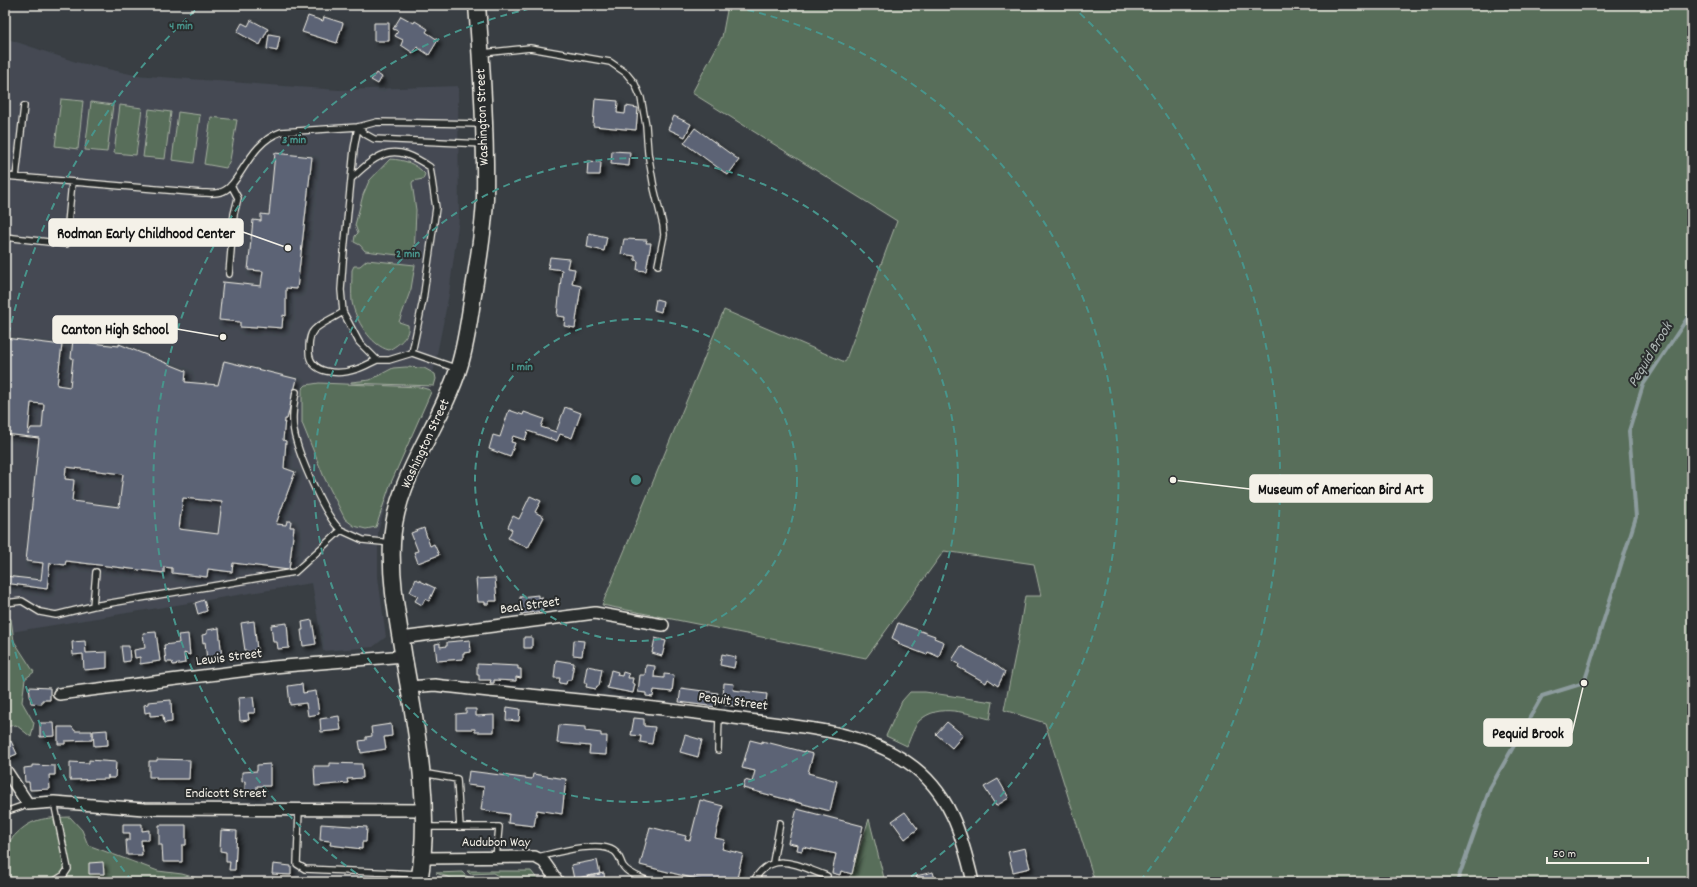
<svg xmlns="http://www.w3.org/2000/svg" width="1697" height="887" viewBox="0 0 1697 887" font-family="Dekko,sans-serif">
  <style>
    .built { fill: #444952 }
    .green { fill: #586e5a; stroke: #a6b0a1 }
    .lines { fill: none; stroke-linecap: round; stroke-linejoin: round }
    .stream { stroke: #8d9c9e; stroke-width: 4 }
    .building { fill: #5c6475; stroke: #f4f1e8; fill-rule: evenodd; filter: url(#shadow) }
    .lane-casing { stroke: #f4f1e8; stroke-width: 8 }
    .street-casing { stroke: #f4f1e8; stroke-width: 14 }
    .secondary-casing { stroke: #f4f1e8; stroke-width: 19 }
    .lane { stroke: #2a2d2e; stroke-width: 5.5 }
    .street { stroke: #2a2d2e; stroke-width: 11 }
    .secondary { stroke: #2a2d2e; stroke-width: 16 }
    .ring { fill: none; stroke: #48958c; stroke-width: 2; stroke-dasharray: 7 5 }
    .labels { text-anchor: middle; dominant-baseline: central; stroke-width: 4; stroke-linejoin: round; paint-order: stroke }
    .street-label { font-size: 14px; fill: #f4f1e8; stroke: #2a2d2e }
    .water-label { font-size: 15px; font-style: italic; fill: #afb8b6; stroke: #2a2d2e }
    .centre { fill: #48958c; stroke: #2a2d2e; stroke-width: 2 }
    .ring-label { font-size: 12px; text-anchor: middle; font-weight: bold; fill: #48958c; stroke: #2a2d2e; stroke-width: 4; stroke-linejoin: round; paint-order: stroke }
    .leader { fill: none; stroke: #f4f1e8; stroke-width: 1.5 }
    .callout-dot { fill: #f4f1e8; stroke: #2a2d2e; stroke-width: 1.5 }
    .callout { fill: #f4f1e8; stroke: #f4f1e8; stroke-width: 1.5 }
    .callout-label { font-size: 15px; text-anchor: middle; font-weight: bold; fill: #111 }
  </style>
  <defs>
    <filter id="shadow"><feDropShadow dx="3.5" dy="3.5" stdDeviation="2" flood-color="#0009"/></filter>
  </defs>
  <rect width="100%" height="100%" fill="#393e43"/>
  <filter id="ink" filterUnits="userSpaceOnUse"><feTurbulence type="fractalNoise" baseFrequency=".025" numOctaves="2"/><feDisplacementMap in="SourceGraphic" scale="8" xChannelSelector="R" yChannelSelector="G"/><feConvolveMatrix kernelMatrix="1 2 1 2 8 2 1 2 1" color-interpolation-filters="sRGB"/></filter>
  <g filter="url(#ink)">
    <path class="built" d="M5,38L76,62L135,75L339,90L458,86L459,218L449,294L432,379L415,427L397,465L378,532V577L386,637L373,647L323,651L312,583L5,633Z"/>
    <path class="green" d="M728,5H1692V882H1095L1045,723L1004,710L1017,646L1025,596H1041L1034,564L944,551L866,658L602,605L724,310L845,362L897,221L692,93L722,37Z
      M61,99L83,101L78,149L55,146Z
      M91,102L113,105L107,152L85,150Z
      M120,105L142,108L136,155L114,153Z
      M149,109L171,112L165,159L143,157Z
      M178,112L200,115L194,163L172,160Z
      M211,117L237,120L230,160L226,168L204,164Z
      M390,159C405,160 415,163 425,174L423,179L413,181L412,183L416,210L414,257L365,251L360,245L354,242L355,236L358,233L355,225L363,195L369,181Z
      M367,260L415,265L411,289L399,322L408,325C410,337 398,345 389,350C371,346 355,319 352,302C351,292 352,281 352,270L354,266H360Z
      M406,367L424,368L435,374L436,379L434,386L351,383V382L370,380L393,368Z
      M319,383L420,387L430,390L431,392L390,485L376,527L366,529L354,526L345,519L324,477L302,423V389L306,385Z
      M5,613L11,619L14,641L34,672L25,679L22,702L34,723L31,737L16,725L5,727Z
      M910,692H925L993,702L990,719C968,714 939,702 919,721C914,727 910,739 907,746L886,736L902,701Z
      M70,817L82,830L88,845L158,871L182,874L210,882H60L50,879L18,882L9,876L7,844C28,819 38,818 70,817Z
      M869,819L885,882H848Z
      M467,871H531L539,881L509,882L493,873L470,874Z
      M462,872C472,885 490,872 503,882H462L436,873Z"/>
    <g class="lines">
      <path class="stream" d="M1457,882L1490,788L1542,696L1584,683L1636,517L1629,431L1643,385L1692,311"/>
    </g>
    <path class="building" d="M308,16L323,21L324,17L343,23L337,43L302,32Z
      M401,16L414,23L415,21L428,29L426,32L438,40L429,55L417,47L413,53L401,45L403,40L395,36L398,31L393,29Z
      M251,20L268,29L260,45L237,32L242,23L248,26Z
      M374,23H389V41H374Z
      M269,34L280,36L277,51L267,49Z
      M376,73L382,77L378,84L371,80Z
      M595,99L618,101L617,113L625,114L626,106L638,108L636,130L593,126Z
      M674,116L691,124L685,137L668,129Z
      M695,128L739,160L728,175L684,143Z
      M612,151L630,152L629,166L611,164Z
      M275,153L312,157L297,289L286,288V316L283,315L282,328L256,326V328L240,327V322L219,320L223,282L261,286L263,271L248,270L253,220L261,221V214L269,215Z
      M588,161L601,162L600,175H587Z
      M589,233L607,237L604,251L587,247Z
      M624,239L647,240L646,243H651L646,271L637,270L638,261L635,260V256L621,254Z
      M550,257L569,259L567,268L575,269L572,284L581,286L575,328L564,326L565,317L557,316L562,270L548,268Z
      M656,299L663,301L661,312L654,310Z
      M5,338L62,345L57,385L70,387L73,358H71L73,339L84,340V342L119,346V344L186,371L185,382L218,385L224,361L297,379L287,419H285L283,440L286,441L284,468L295,472L276,524L286,525L287,521H291L290,527H294L289,570L233,563L232,572L208,569L207,577L172,573V568L164,567V573L66,561L65,565L50,563L47,589L5,583V576L41,580L43,563L26,561L39,438L5,434ZM31,403L44,404L42,428H31L28,434ZM66,467L123,474L119,507L72,501L74,480L65,479ZM183,498L222,502L218,534L179,529Z
      M565,407L581,413L572,438L560,434L557,441L528,431L525,440L513,436L511,442L515,443L510,457L489,449L493,435L500,437L509,410L523,415L524,412L544,419L541,427L556,432Z
      M530,496L541,501L535,512L544,517L528,548L508,538L512,530L508,527L513,516L519,519Z
      M424,528L430,546L434,544L439,555L418,563L414,552L418,551L411,533Z
      M495,578L497,601H489V604H485V602H478L476,579Z
      M416,579L435,588L429,601L425,599L422,605L415,601L418,596L410,592Z
      M538,595V598L542,597L543,611L521,614L520,597Z
      M204,600L207,611L198,614L195,603Z
      M312,620L316,644L303,646L301,630H303L302,622Z
      M254,621L257,650H253L254,653L249,654L248,651H245L241,623Z
      M287,623L289,648L278,649L277,642H273L271,625Z
      M898,623L935,636L934,638L944,642L939,657L928,652L927,655L898,644L899,642L892,638Z
      M219,628L222,658L207,660L205,642L203,643L202,635L207,634V630Z
      M156,632L160,661L140,664V657L135,658L134,650L145,648L143,633Z
      M188,634L190,655L184,653L185,663L173,665L172,662H166L164,645L179,643L178,635Z
      M524,637H532V648H524Z
      M655,638L666,641L662,656L652,653Z
      M470,640L471,652L463,653V659L437,661L435,644L440,643V647L447,646V642Z
      M574,640L584,641L582,656L573,655Z
      M85,641L86,653L107,652V668L84,670L83,654L73,655L72,642Z
      M121,646H129L130,661L123,662Z
      M961,646L997,666L1005,672L998,686L988,679L986,683L958,667L959,664L952,660Z
      M722,654L736,657L734,668L720,665Z
      M556,660L574,663L571,680H567L566,684L559,683L560,678H554Z
      M477,664L518,666V669H521V678L516,677V681L494,680V683H490L491,680H479V675H477Z
      M646,665L655,666L654,677L664,678V674L674,675L672,692L654,690L653,697L646,696V693L638,692L640,675H645Z
      M587,666L602,669L599,686H597L596,689L586,687L587,683H584Z
      M611,670L618,672L617,675L622,676L623,672L629,674L628,678H633L632,683L635,684L633,693L607,688Z
      M724,683L734,684L733,690L767,694L765,709L724,705L725,699H723Z
      M302,684L303,693L316,691L319,714L308,716L306,703L290,705L288,686Z
      M29,687L50,688V700H42V704L31,703Z
      M681,688L718,693L716,707L679,702Z
      M253,697L255,713H248L249,720L240,721L238,698Z
      M171,700L172,722L164,723L163,715L150,716V712L145,713L144,705L148,704V702Z
      M507,707L520,709L519,721L506,720Z
      M466,709H476V716L494,715V732H475V729H456V714L466,713Z
      M339,716L341,730L321,732L320,719Z
      M634,718L644,719V726L655,727L652,744L640,742L641,736L631,735Z
      M947,722L963,735L952,748L936,734Z
      M40,723H54L55,736L40,737Z
      M391,724L392,736L384,737L386,749L361,753L359,741L366,740V737L372,736L371,727Z
      M559,725L585,727V731L601,733V736H607L606,755L589,754L590,746L557,743Z
      M58,727H72L75,731H92V740L65,741V744H58Z
      M107,730L108,745L94,746L93,731Z
      M685,735L702,740L698,757L680,752Z
      M750,740L762,743V741L813,754L808,773L837,781L830,811L743,788L745,780L752,782L755,771L742,768Z
      M11,741L17,754L5,759V744Z
      M157,759L190,760L189,779H156V777H149V761H157Z
      M89,760L116,762L115,778H108V775V779L70,780V762L89,763Z
      M330,763L362,764L363,778L347,779L348,783L315,786L314,766H330Z
      M270,764V786H257V794H245V781L242,782V772L257,771V765Z
      M32,765L55,766V775H49L50,789L30,790L29,782H25L24,768L32,767Z
      M469,771L532,779L533,774L566,779L562,814L537,810L534,826L508,823L509,814L481,810L484,787L467,785Z
      M998,779L1009,798L996,806L984,787Z
      M700,800L723,806L715,838L725,840L722,849L743,854L736,882H708L640,865L650,827L686,836L685,839L690,840Z
      M797,809L863,826L852,874L841,871L840,875L832,873L836,854L803,847L802,851L797,850L798,845L788,843Z
      M905,812L918,829L905,839L892,821Z
      M123,824H142V831L149,830V840H141L142,855H127L126,840H130V833H123Z
      M321,824L367,827L366,842H362V849L330,845L331,841L320,840Z
      M159,825H186V845H182V862H163L162,845H159Z
      M221,830L237,831L235,870H229L230,862H226V852L220,851Z
      M1025,848L1030,868L1013,872L1008,852Z
      M597,860L600,874L574,879L571,865Z
      M103,862L104,874H89V863Z
      M273,864L291,866V875L272,874Z
      M933,872L936,882H918L916,876Z
      M604,873L605,882H578L577,878Z"/>
    <g class="lines">
      <g class="lane-casing">
        <path id="lane" d="M483,53L530,48L610,62L626,73L635,84L641,98L646,125L648,153L654,188L663,225L664,235L658,265
          M358,127L354,149L343,262L341,290L343,312L359,342L377,360H389L412,353L458,369
          M358,127L365,134L374,139L484,144
          M5,176L202,193C208,193 215,194 221,192C240,187 248,143 281,132L358,127L377,122L483,124
          M16,177L24,106
          M352,178C382,150 394,143 430,167L436,208L423,300L412,353
          M5,237L66,244L72,182
          M229,274L234,214L238,198L231,185
          M343,312C334,318 321,323 314,330C309,335 309,344 309,350C308,375 340,375 357,369C364,367 370,363 377,360
          M296,392C293,408 291,424 296,440C301,459 326,519 341,530
          M5,603L22,601L40,612L56,615L93,606L295,572L341,530L363,540L391,543
          M93,606L96,572
          M718,750L719,715
          M422,773L457,779L460,827
          M299,810L297,864L305,869L420,874
          M5,812L28,804
          M425,827H499L496,858
          M538,857C555,853 599,840 614,851C620,855 620,861 623,866C628,874 642,878 650,882
          M773,862L780,823
          M53,882L64,875L68,869L54,802
          M753,882C772,848 798,866 827,876"/>
      </g>
      <g class="street-casing">
        <path id="street" d="M401,638L595,613L663,625
          M409,687L435,685C537,697 640,704 742,719C798,727 859,729 907,762C950,791 962,835 973,882
          M59,694L273,667L404,656
          M5,769L28,804L54,802L144,809L424,810
          M422,858L535,857L544,862L558,882"/>
      </g>
      <g class="secondary-casing">
        <path id="secondary" d="M419,882C432,808 417,732 404,659C398,620 390,582 392,543C394,480 441,425 459,367C467,341 470,314 474,288C479,258 484,228 485,198C486,134 482,69 477,5"/>
      </g>
      <use href="#lane" class="lane"/>
      <use href="#street" class="street"/>
      <use href="#secondary" class="secondary"/>
    </g>
  </g>
  <g class="ring">
    <circle cx="636" cy="480" r="161"/>
    <circle cx="636" cy="480" r="322"/>
    <path d="M366 880A483 483 0 0 1 548 5M724 5A483 483 0 0 1 906 880"/>
    <path d="M132 881A644 644 0 0 1 6 614M6 346A644 644 0 0 1 201 5M1071 5A644 644 0 0 1 1140 881"/>
  </g>
  <g class="labels">
    <g class="street-label">
      <text transform="translate(483 117) rotate(-92)">Washington Street</text>
      <text transform="translate(426 444) rotate(-65)">Washington Street</text>
      <text transform="translate(530 606) rotate(-8)">Beal Street</text>
      <text transform="translate(229 658) rotate(-7)">Lewis Street</text>
      <text transform="translate(733 702) rotate(8)">Pequit Street</text>
      <text x="226" y="794">Endicott Street</text>
      <text x="496" y="843">Audubon Way</text>
    </g>
    <g class="water-label">
      <text transform="translate(1651 355) rotate(-59)">Pequid Brook</text>
    </g>
  </g>
  <circle cx="636" cy="480" r="6" class="centre"/>
  <g class="ring-label">
    <text x="181" y="29">4 min</text>
    <text x="294" y="143">3 min</text>
    <text x="408" y="257">2 min</text>
    <text x="522" y="370">1 min</text>
  </g>
  <path class="leader" d="M288 248L243 232M223 337L177 329M1173 480L1250 489M1584 683L1572 733"/>
  <g class="callout-dot">
    <circle cx="288" cy="248" r="4"/>
    <circle cx="223" cy="337" r="4"/>
    <circle cx="1173" cy="480" r="4"/>
    <circle cx="1584" cy="683" r="4"/>
  </g>
  <g class="callout">
    <rect x="49" y="219" width="194" height="27" rx="4"/>
    <rect x="53" y="316" width="124" height="27" rx="4"/>
    <rect x="1250" y="475" width="182" height="27" rx="4"/>
    <rect x="1484" y="719" width="88" height="27" rx="4"/>
  </g>
  <g class="callout-label">
    <text x="146" y="238">Rodman Early Childhood Center</text>
    <text x="115" y="334">Canton High School</text>
    <text x="1341" y="494">Museum of American Bird Art</text>
    <text x="1528" y="738">Pequid Brook</text>
  </g>
  <rect width="1697" height="887" fill="none" stroke="#2a2d2e" stroke-width="20"/>
  <rect x="10" y="10" width="1677" height="867" fill="none" stroke="#f4f1e8" stroke-width="1.5" filter="url(#ink)"/>
  <path d="M1547 857v6h101v-6" fill="none" stroke="#f4f1e8" stroke-width="2"/>
  <text x="1553" y="857" font-size="12" fill="#f4f1e8" stroke="#2a2d2e" stroke-width="3" paint-order="stroke">50 m</text>
</svg>
